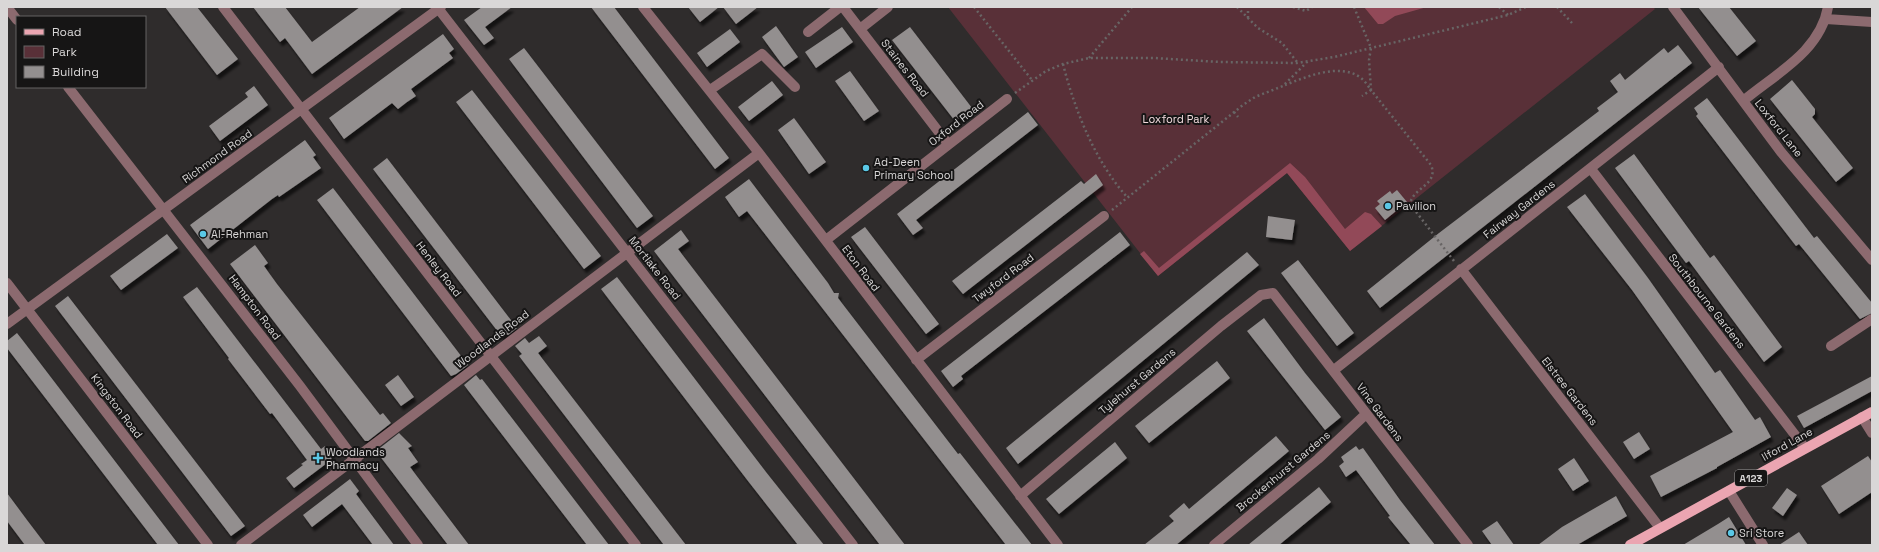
<svg xmlns="http://www.w3.org/2000/svg" width="1879" height="552" viewBox="0 0 1879 552" font-family="'Space Grotesk',sans-serif">
  <style>
    .green { fill: #593038 }
    .forest { fill: #924958 }
    .building { fill: #938f8f; filter: url(#shadow) }
    .lines { fill: none; stroke-linecap: round; stroke-linejoin: round }
    .path { stroke: #686565; stroke-width: 2.5; stroke-dasharray: 2 3; stroke-linecap: butt }
    .minor { stroke: #8c6a6f; stroke-width: 10 }
    .major { stroke: #eba5b1; stroke-width: 10 }
    .poi-dot { fill: #5ac8e6; stroke: #161515; stroke-width: 1.5 }
    .labels { text-anchor: middle; dominant-baseline: central; stroke-width: 4; stroke-linejoin: round; paint-order: stroke }
    .shield { fill: #161515; stroke: #9e9d9d; stroke-width: 1 }
    .shield-label { font-size: 10px; font-weight: bold; fill: #d9d7d7 }
    .street-label { font-size: 11px; fill: #d9d7d7; stroke: #161515 }
    .park-label { font-size: 11px; fill: #f1dadd; stroke: #161515 }
    .poi-label { font-size: 11px; fill: #d9d7d7; stroke: #161515; text-anchor: start }
  </style>
  <defs>
    <filter id="shadow"><feDropShadow dx="2.5" dy="4.5" stdDeviation="1" flood-color="#0009"/></filter>
  </defs>
  <rect width="100%" height="100%" fill="#2f2c2c"/>
  <path class="green" d="M948,7H1653L1655,9L1350,251L1287,173L1158,276Z"/>
  <path class="forest" d="M1364,7H1427L1395,16L1383,24H1378Z
    M1290,163L1305,177L1345,229L1365,212L1371,214L1382,226L1350,251L1287,173L1158,276L1140,254L1144,251L1159,268Z"/>
  <path class="building" d="M165,7H197L238,59L217,75Z
    M253,7H285L312,42L360,7H403L312,74L285,38L280,42Z
    M482,7H512L485,27L494,38L484,45L464,20Z
    M591,7H614L729,158L715,169Z
    M688,7H719L700,22Z
    M723,7H758L736,24Z
    M1698,7H1729L1756,41L1737,56Z
    M776,26L798,57L784,67L762,37Z
    M842,27L853,42L816,68L805,52Z
    M910,27L972,108L955,121L892,40Z
    M730,29L740,42L707,67L697,53Z
    M443,34L454,49L449,53L453,58L411,89L416,96L407,102L398,109L392,103L344,139L329,118Z
    M1678,45L1692,63L1380,308L1367,291L1439,233L1599,111L1597,108L1618,92L1610,81L1620,73L1625,80L1664,48L1668,53Z
    M524,48L653,216L637,228L509,59Z
    M850,71L879,111L864,121L835,81Z
    M1792,80L1815,109V114L1812,117L1853,168L1836,182L1770,99Z
    M772,81L783,95L749,121L738,107Z
    M254,86L268,105L220,141L209,126L248,97L245,93Z
    M472,90L601,256L584,269L456,102Z
    M1707,98L1814,238L1817,236L1872,303V313L1860,319L1799,244L1796,246L1751,188L1696,116L1698,114L1694,108Z
    M1028,112L1038,125L916,220L923,228L913,235L897,214Z
    M794,118L826,162L809,174L778,130Z
    M305,140L316,155L313,157L321,168L279,197L278,195L272,199L208,249L190,225Z
    M1634,154L1710,258L1714,255L1782,347L1764,362L1689,261L1686,263L1615,168Z
    M387,158L517,328L508,335L506,334L502,337L373,169Z
    M1096,174L1103,185L963,294L952,281L1081,181L1084,184Z
    M749,179L828,283L834,293H839L838,298L958,454L960,453L1032,545H1006L747,211L739,217L725,197Z
    M333,188L468,365L456,374L451,376L317,200Z
    M1397,190L1407,202L1385,220L1375,208L1380,204L1377,201L1390,191L1392,194Z
    M1585,194L1648,278L1715,373L1720,370L1755,420L1760,417L1771,437L1717,467V468L1661,497L1650,476L1733,432L1632,290L1567,207Z
    M1268,216L1295,220L1292,240L1266,237Z
    M865,227L939,324L926,334L851,237Z
    M681,230L689,241L678,249L905,545H880L654,251Z
    M1120,232L1130,245L961,376L963,379L953,387L941,371Z
    M167,234L178,248L121,290L110,276Z
    M255,245L268,263L264,266L277,284L380,415L383,413L391,423L368,441H365L230,264Z
    M1247,252L1259,265L1018,464L1006,448Z
    M1298,260L1354,333L1337,346L1281,273Z
    M617,277L766,472L824,545H798L748,481L601,289Z
    M197,287L321,449L325,446L332,455L331,460L294,488L286,478L303,465L301,464L307,460L272,413L270,414L228,359L229,358L183,297Z
    M68,296L245,526L231,536L55,306Z
    M1264,318L1305,373L1341,417L1325,430L1247,331Z
    M17,333L24,342L179,545H158L7,348V341Z
    M539,336L547,346L538,353L686,545H664L519,356L522,354L515,346L525,338L529,343Z
    M1217,361L1230,378L1149,443L1135,426Z
    M398,375L414,397L401,406L385,385Z
    M476,375L480,380L482,379L609,545H587L464,385Z
    M1872,376V391L1804,428L1797,416Z
    M1639,432L1650,449L1634,459L1623,442Z
    M399,433L412,446L408,448L418,462L410,467L469,545H448L376,451Z
    M1276,436L1289,451L1216,512L1176,545H1144L1174,521L1169,516L1184,503L1189,509Z
    M1115,442L1127,458L1059,514L1046,499Z
    M1356,446L1359,450L1363,448L1400,500L1435,545H1411L1388,517L1390,516L1356,470L1346,477L1339,466L1344,462L1341,457Z
    M1868,456L1872,462V492L1839,514L1821,486Z
    M1574,458L1589,481L1573,491L1558,469Z
    M350,479L359,491L356,494L394,545H373L342,504L312,527L303,515Z
    M1319,487L1331,502L1279,545H1248Z
    M1787,488L1797,495L1783,516L1772,508Z
    M7,493L27,520L46,545H25L7,521Z
    M1616,496L1627,516L1577,545H1538L1562,527Z
    M1729,517L1746,545H1683L1718,524Z
    M1497,521L1514,545H1492L1482,531Z
    M1799,532L1808,545H1779Z"/>
  <g class="lines">
    <path class="path" d="M974,7L1032,80
      M1237,7L1258,28L1282,43L1297,62
      M1293,7L1306,11L1312,7
      M1354,7L1371,48L1369,60L1371,90L1431,165C1439,185 1413,187 1410,204L1454,261
      M1499,7L1508,15
      M1557,7L1572,23
      M1248,18V7
      M1089,58L1132,7
      M1063,64C1075,111 1095,161 1127,197
      M1285,85C1306,77 1340,62 1361,78C1365,81 1368,86 1371,90L1362,96
      M1015,93L1046,71L1063,64L1089,58H1154L1220,62L1297,63L1334,57L1508,15L1526,7
      M1234,112L1238,117
      M1112,210L1243,105L1255,97L1283,86L1308,61"/>
    <path class="minor" d="M7,7L17,20
      M223,7L636,545
      M437,7L853,545
      M643,7L759,153L1058,545
      M843,7L948,144
      M1673,7L1781,152L1872,260
      M1826,19L1872,22
      M860,29L888,7
      M808,32L840,7
      M68,87L300,386L418,545
      M710,90L762,54L795,87
      M1743,101C1775,74 1820,52 1828,7
      M1591,169L1805,448
      M826,240L1007,99
      M1461,269L1660,528
      M7,283L208,545
      M7,324L441,7
      M1831,346L1872,319
      M916,360L1104,216
      M1334,370L1719,67
      M1862,417L1872,433
      M1729,491L1763,545
      M1020,496L1221,326L1261,295L1273,293L1468,545
      M241,545L759,153
      M1214,545L1318,459L1366,414"/>
    <path class="major" d="M1630,545L1872,412"/>
  </g>
  <g class="poi-dot">
    <circle cx="866" cy="168" r="4"/>
    <circle cx="1388" cy="206" r="4"/>
    <circle cx="203" cy="234" r="4"/>
    <path d="M316 452h4v4h4v4h-4v4h-4v-4h-4v-4h4z"/>
    <circle cx="1731" cy="533" r="4"/>
  </g>
  <g class="labels">
    <rect class="shield" x="1735" y="470" width="32" height="16" rx="3"/>
    <g class="shield-label">
      <text x="1751" y="478">A123</text>
    </g>
    <g class="street-label">
      <text transform="translate(905 68) rotate(52)">Staines Road</text>
      <text transform="translate(956 123) rotate(-38)">Oxford Road</text>
      <text transform="translate(1779 128) rotate(52)">Loxford Lane</text>
      <text transform="translate(217 156) rotate(-36)">Richmond Road</text>
      <text transform="translate(1519 209) rotate(-38)">Fairway Gardens</text>
      <text transform="translate(655 268) rotate(52)">Mortlake Road</text>
      <text transform="translate(861 268) rotate(53)">Eton Road</text>
      <text transform="translate(439 269) rotate(52)">Henley Road</text>
      <text transform="translate(1003 278) rotate(-37)">Twyford Road</text>
      <text transform="translate(1707 301) rotate(52)">Southbourne Gardens</text>
      <text transform="translate(255 307) rotate(53)">Hampton Road</text>
      <text transform="translate(492 339) rotate(-37)">Woodlands Road</text>
      <text transform="translate(1137 381) rotate(-40)">Tylehurst Gardens</text>
      <text transform="translate(1570 391) rotate(52)">Elstree Gardens</text>
      <text transform="translate(117 406) rotate(53)">Kingston Road</text>
      <text transform="translate(1380 412) rotate(53)">Vine Gardens</text>
      <text transform="translate(1787 444) rotate(-29)">Ilford Lane</text>
      <text transform="translate(1283 471) rotate(-40)">Brockenhurst Gardens</text>
    </g>
    <g class="park-label">
      <text x="1176" y="119">Loxford Park</text>
    </g>
    <g class="poi-label">
      <text x="874" y="162">Ad-Deen<tspan x="874" dy="13">Primary School</tspan></text>
      <text x="1396" y="206">Pavilion</text>
      <text x="211" y="234">Al-Rehman</text>
      <text x="326" y="452">Woodlands<tspan x="326" dy="13">Pharmacy</tspan></text>
      <text x="1739" y="533">Sri Store</text>
    </g>
  </g>
  <rect width="1879" height="552" fill="none" stroke="#d9d7d7" stroke-width="16"/>
  <rect x="16" y="16" width="130" height="72" fill="#161515" stroke="#646363"/>
  <rect x="24" y="29" width="20" height="6" fill="#eba5b1" stroke="#646363"/>
  <text x="52" y="36" font-size="12" fill="#d9d7d7">Road</text>
  <rect x="24" y="46" width="20" height="12" fill="#593038" stroke="#646363"/>
  <text x="52" y="56" font-size="12" fill="#d9d7d7">Park</text>
  <rect x="24" y="66" width="20" height="12" fill="#938f8f" stroke="#646363"/>
  <text x="52" y="76" font-size="12" fill="#d9d7d7">Building</text>
</svg>
